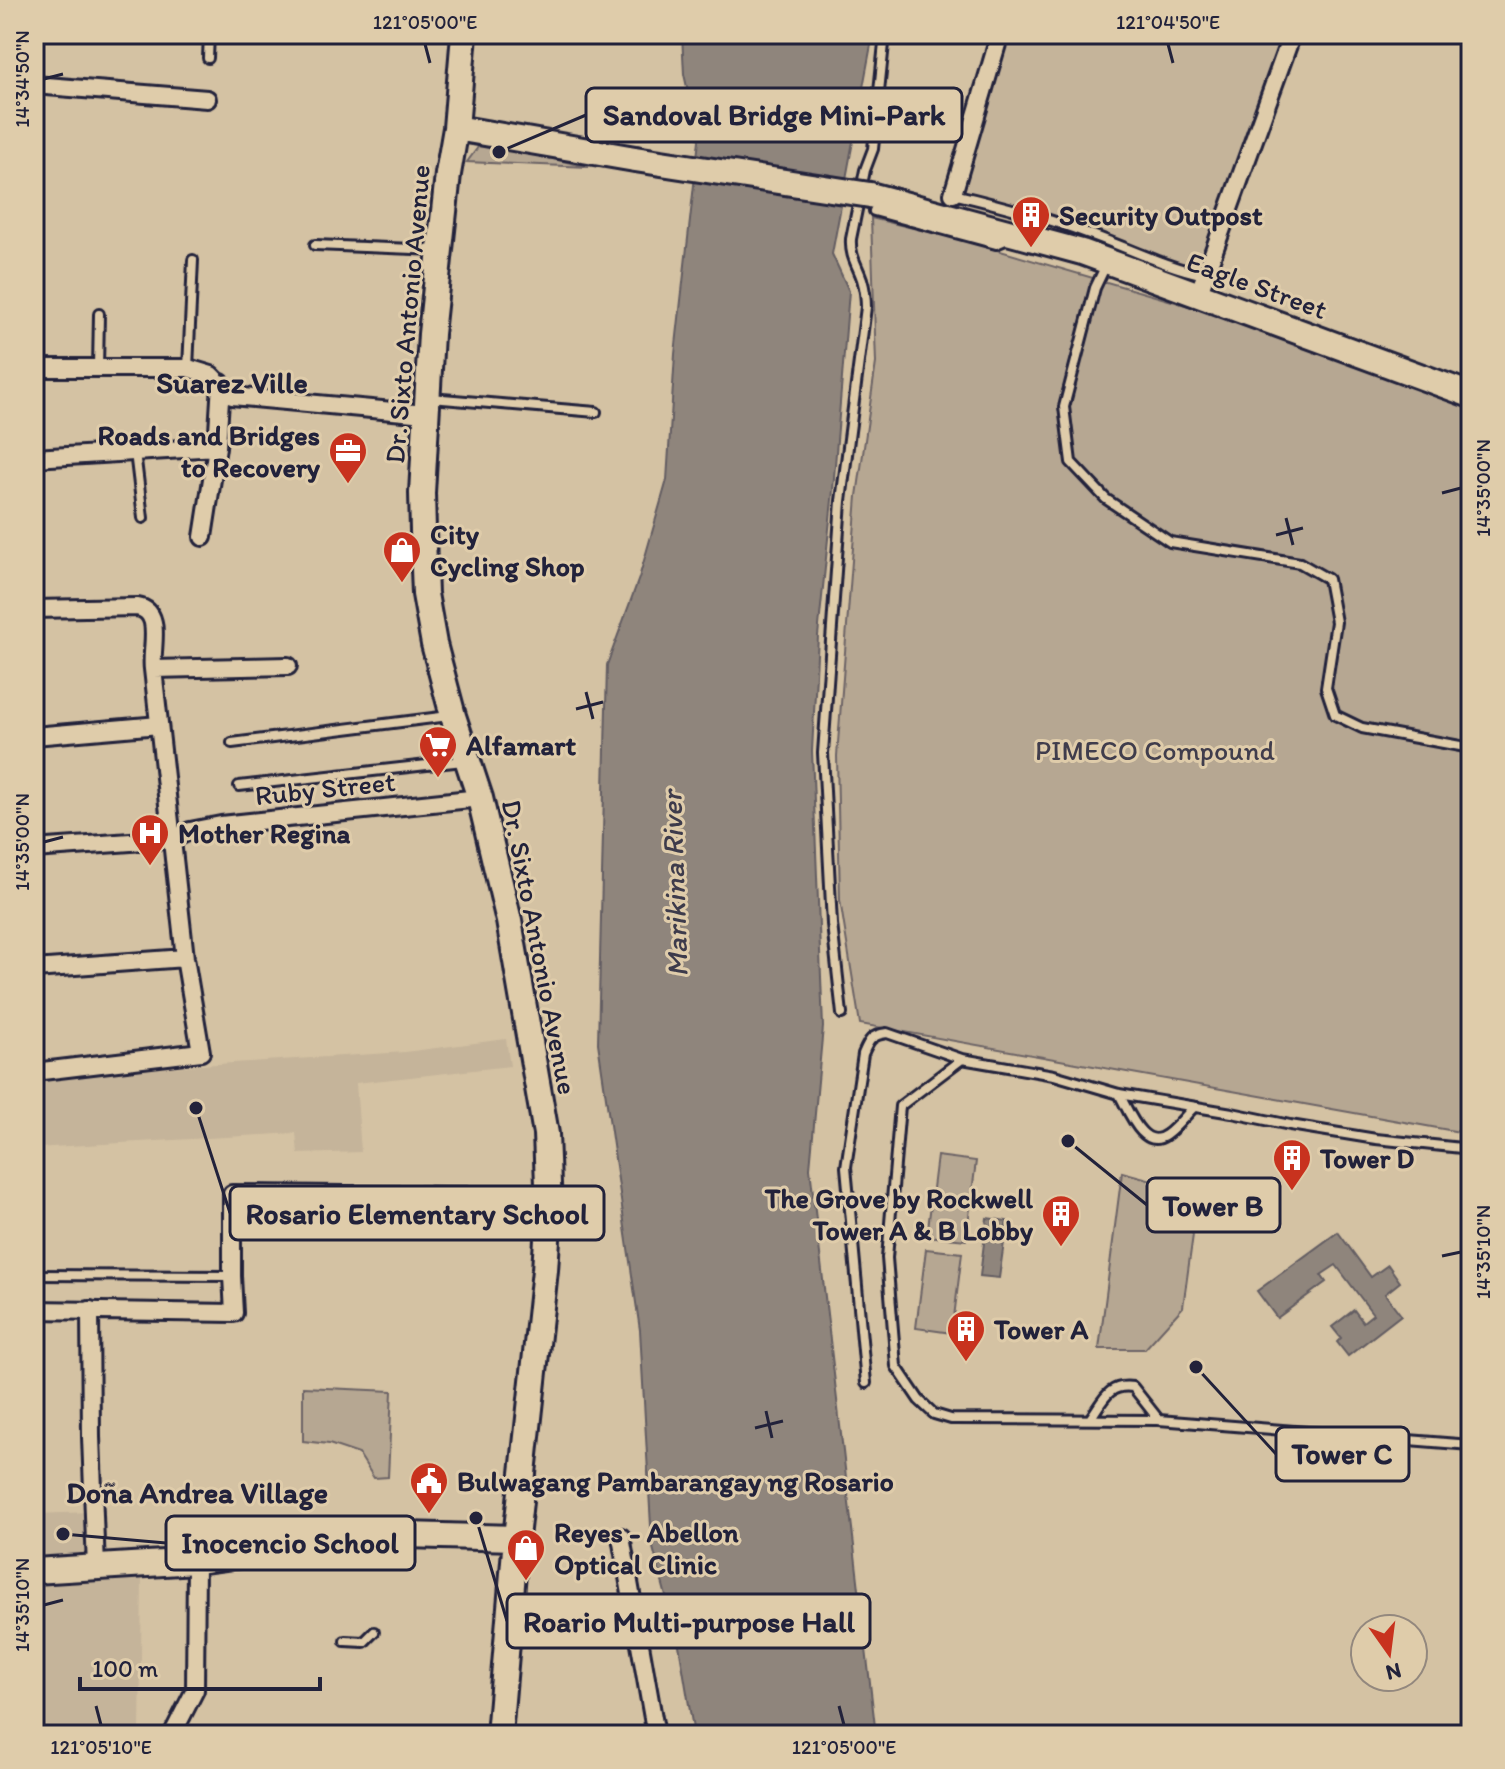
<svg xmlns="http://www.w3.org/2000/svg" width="1505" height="1769" viewBox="0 0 1505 1769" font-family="Itim,sans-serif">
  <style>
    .built { fill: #c5b49a }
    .green { fill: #b6a792; stroke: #6c6466; stroke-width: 2 }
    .water { fill: #8f857c; stroke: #635d62; stroke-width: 2 }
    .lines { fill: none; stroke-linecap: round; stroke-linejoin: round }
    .lane-casing { stroke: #22223b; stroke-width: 14 }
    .street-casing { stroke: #22223b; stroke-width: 22 }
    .secondary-casing { stroke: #22223b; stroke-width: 30 }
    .lane { stroke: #dfccaa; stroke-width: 8 }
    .street { stroke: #dfccaa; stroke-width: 16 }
    .secondary { stroke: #dfccaa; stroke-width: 24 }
    .secondary-bridge-casing { stroke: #22223b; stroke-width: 30; stroke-linecap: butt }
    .secondary-bridge { stroke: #dfccaa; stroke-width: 24 }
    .ticks { fill: none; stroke: #22223b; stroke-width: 3 }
    .labels { text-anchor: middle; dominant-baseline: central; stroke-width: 6; stroke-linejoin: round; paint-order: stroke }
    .poi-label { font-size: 28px; font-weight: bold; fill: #22223b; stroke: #dfccaa; text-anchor: start }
    .street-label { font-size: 28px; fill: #22223b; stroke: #dfccaa }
    .park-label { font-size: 28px; fill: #403d4c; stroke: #dfccaa }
    .neighbourhood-label { font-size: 30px; font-weight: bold; fill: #22223b; stroke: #dfccaa }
    .water-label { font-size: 30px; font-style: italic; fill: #3d3b4b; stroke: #dfccaa }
    .leader { fill: none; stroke: #22223b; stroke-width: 3 }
    .callout-dot { fill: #22223b; stroke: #dfccaa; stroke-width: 3 }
    .callout { fill: #dfccaa; stroke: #22223b; stroke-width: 3 }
    .callout-label { font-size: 30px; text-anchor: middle; font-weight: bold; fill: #22223b }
    .neatline { fill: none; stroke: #22223b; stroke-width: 3 }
    .ticks-label { font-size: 20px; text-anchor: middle; fill: #22223b }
  </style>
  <rect width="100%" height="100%" fill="#d4c2a3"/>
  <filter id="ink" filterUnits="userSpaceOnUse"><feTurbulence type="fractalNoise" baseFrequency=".0125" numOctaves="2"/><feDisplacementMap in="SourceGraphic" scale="16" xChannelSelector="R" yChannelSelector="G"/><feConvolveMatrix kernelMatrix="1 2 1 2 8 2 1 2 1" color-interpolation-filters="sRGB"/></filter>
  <g filter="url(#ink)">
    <path class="built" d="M1009,34H1284L1198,270L965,189Z
      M506,1039L510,1066L356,1083L361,1152L298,1154L296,1133L34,1148V1081L106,1071L405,1052Z
      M92,1512V1555L34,1557V1514Z
      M142,1577L140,1734L34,1735V1582Z"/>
    <path class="green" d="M481,143L589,167L467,162Z
      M871,218L959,239L1196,308L1471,407V1134L860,1024L840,900L837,756L857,496L876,363Z
      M937,1156L976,1161L966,1240L927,1236Z
      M1122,1172L1171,1185L1193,1235L1183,1307L1145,1349H1099Z
      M926,1249L962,1253L952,1333L916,1328Z
      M303,1387L392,1391L388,1477L374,1478L359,1454L329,1444L303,1441Z"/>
    <path class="water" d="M682,34H873L832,254L849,291L833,490L818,636L812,751L823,1027L810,1168L876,1735H694L679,1645L652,1544L640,1330L598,1043L607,665L639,578L667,480L675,354L699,140L684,74Z
      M987,1218L1007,1221L999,1278L980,1276Z
      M1338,1232L1371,1277L1388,1265L1400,1282L1385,1294L1401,1315L1348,1356L1337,1342L1341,1338L1332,1327L1354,1310L1363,1322L1373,1314L1336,1265L1321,1275L1326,1282L1277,1318L1257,1291Z"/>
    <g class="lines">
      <g class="lane-casing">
        <path id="lane" d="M208,58L209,34
          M953,194C1001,205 1048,218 1095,236C1130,249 1169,268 1205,275
          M874,211L996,244L1010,238
          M315,245L438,250
          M1106,265L1095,288L1064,407L1071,462L1106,499L1170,542L1300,563L1328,579L1336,622L1326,688L1335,715L1362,728L1471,748
          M98,368L99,314
          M188,368L193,260
          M431,398L596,412
          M135,452L143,518
          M232,743L449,716
          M239,786L463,761
          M842,1014L832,924L823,753L841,501L866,307C866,297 865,289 862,279C857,264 850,257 851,239L865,170L873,149L885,34
          M1119,1094C1128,1109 1143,1152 1166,1135C1176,1128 1185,1116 1194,1107
          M1471,1149L1376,1139L1290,1125L1232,1113L1119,1094L1054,1075L962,1059L900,1106L887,1258L896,1366L919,1400L934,1414L951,1419L1159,1420L1471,1445
          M34,1275L231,1276
          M866,1383L846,1167L863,1054C869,1040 871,1035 887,1033L962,1059
          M1090,1419C1103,1401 1108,1383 1133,1387L1159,1420
          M345,1641L364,1642L374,1632"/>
      </g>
      <g class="street-casing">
        <path id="street" d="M34,85L207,99
          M953,194L1000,34
          M1198,295L1292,34
          M34,368H188L211,375L232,396L425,414
          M34,458L217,447
          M203,537L217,447L221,383
          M34,609L137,607C164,611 150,649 153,669
          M34,736L159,725
          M34,849L172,839L190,831L221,825L480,798
          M34,969L185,958
          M34,1072L201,1052L185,958L153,669L288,666
          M34,1310L234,1313L232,1276V1194L549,1197
          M90,1310L91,1437L96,1568
          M621,1537L656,1735
          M172,1735L195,1690L196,1561"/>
      </g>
      <g class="secondary-casing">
        <path id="secondary" d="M464,34L456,128L448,174L431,334L422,493L424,568L425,594L434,644L453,716L480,798L509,921L546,1134L549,1209L545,1270L516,1538L499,1735
          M456,128L635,159
          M870,195L1082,252L1471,395
          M34,1571L196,1561L293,1548L368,1534L516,1538"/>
      </g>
      <use href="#lane" class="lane"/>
      <use href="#street" class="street"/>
      <use href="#secondary" class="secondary"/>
      <g class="secondary-bridge-casing">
        <path id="secondary-bridge" d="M635,159L870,195"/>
      </g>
      <use href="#secondary-bridge" class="secondary-bridge"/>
    </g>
  </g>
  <path class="ticks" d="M425,44L430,63M1168,44L1173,63M44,79L63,74M1442,493L1461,488M1286,518L1293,545M1276,535L1303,528M586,692L593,719M576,709L603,702M44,842L63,837M1442,1256L1461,1252M766,1411L772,1438M755,1428L783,1421M44,1605L63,1600M96,1706L101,1725M839,1706L844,1725"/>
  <defs>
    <g id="building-pin" transform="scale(2)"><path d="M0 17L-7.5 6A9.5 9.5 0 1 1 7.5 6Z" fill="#c8321e" stroke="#dfccaa"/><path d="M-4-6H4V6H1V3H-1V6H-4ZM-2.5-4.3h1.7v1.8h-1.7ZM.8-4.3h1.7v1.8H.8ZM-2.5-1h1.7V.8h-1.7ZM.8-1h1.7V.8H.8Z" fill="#fff"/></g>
    <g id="office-pin" transform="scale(2)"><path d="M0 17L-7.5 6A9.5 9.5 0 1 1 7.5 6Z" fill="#c8321e" stroke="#dfccaa"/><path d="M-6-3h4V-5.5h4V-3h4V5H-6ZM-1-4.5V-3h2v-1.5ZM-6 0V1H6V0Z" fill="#fff"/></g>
    <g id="shop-pin" transform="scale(2)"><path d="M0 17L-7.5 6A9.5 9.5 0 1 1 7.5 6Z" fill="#c8321e" stroke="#dfccaa"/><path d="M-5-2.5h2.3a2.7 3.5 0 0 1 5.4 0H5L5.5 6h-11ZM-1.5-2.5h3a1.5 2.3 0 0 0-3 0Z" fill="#fff"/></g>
    <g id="supermarket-pin" transform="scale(2)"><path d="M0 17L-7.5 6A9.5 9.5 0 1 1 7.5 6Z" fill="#c8321e" stroke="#dfccaa"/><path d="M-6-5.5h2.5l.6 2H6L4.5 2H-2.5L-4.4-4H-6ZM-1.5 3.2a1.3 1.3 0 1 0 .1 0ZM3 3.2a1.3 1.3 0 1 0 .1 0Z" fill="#fff"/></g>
    <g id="hospital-pin" transform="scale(2)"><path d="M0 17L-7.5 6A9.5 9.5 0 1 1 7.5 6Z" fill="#c8321e" stroke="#dfccaa"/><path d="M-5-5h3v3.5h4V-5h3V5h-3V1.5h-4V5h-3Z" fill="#fff"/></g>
    <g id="civic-pin" transform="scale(2)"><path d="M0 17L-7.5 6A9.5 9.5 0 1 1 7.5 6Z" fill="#c8321e" stroke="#dfccaa"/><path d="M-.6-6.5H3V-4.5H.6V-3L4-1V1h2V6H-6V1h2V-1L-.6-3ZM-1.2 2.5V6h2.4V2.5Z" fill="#fff"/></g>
  </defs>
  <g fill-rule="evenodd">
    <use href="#building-pin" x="1031" y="215"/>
    <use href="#office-pin" x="348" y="451"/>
    <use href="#shop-pin" x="402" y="550"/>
    <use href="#supermarket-pin" x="438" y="745"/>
    <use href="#hospital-pin" x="150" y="833"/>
    <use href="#building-pin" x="1292" y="1158"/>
    <use href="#building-pin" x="1061" y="1214"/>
    <use href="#building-pin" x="966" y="1329"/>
    <use href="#civic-pin" x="429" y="1481"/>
    <use href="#shop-pin" x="526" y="1548"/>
  </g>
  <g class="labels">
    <g class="poi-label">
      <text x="1059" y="215">Security Outpost</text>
      <text x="320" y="435" text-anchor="end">Roads and Bridges<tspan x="320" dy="32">to Recovery</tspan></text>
      <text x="430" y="534">City<tspan x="430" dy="32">Cycling Shop</tspan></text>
      <text x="466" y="745">Alfamart</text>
      <text x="178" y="833">Mother Regina</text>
      <text x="1320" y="1158">Tower D</text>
      <text x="1033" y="1198" text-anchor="end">The Grove by Rockwell<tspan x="1033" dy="32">Tower A &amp; B Lobby</tspan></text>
      <text x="994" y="1329">Tower A</text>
      <text x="457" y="1481">Bulwagang Pambarangay ng Rosario</text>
      <text x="554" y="1532">Reyes - Abellon<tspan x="554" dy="32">Optical Clinic</tspan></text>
    </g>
    <g class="street-label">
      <text transform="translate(1257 285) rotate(20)">Eagle Street</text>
      <text transform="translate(407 314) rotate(-85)">Dr. Sixto Antonio Avenue</text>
      <text transform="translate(325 788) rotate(-6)">Ruby Street</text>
      <text transform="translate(540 947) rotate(79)">Dr. Sixto Antonio Avenue</text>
    </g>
    <g class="park-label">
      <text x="1155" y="750">PIMECO Compound</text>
    </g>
    <g class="neighbourhood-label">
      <text x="232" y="382">Suarez Ville</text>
      <text x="197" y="1492">Doña Andrea Village</text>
    </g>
    <g class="water-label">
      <text transform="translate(674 884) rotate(-92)">Marikina River</text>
    </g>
  </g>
  <path class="leader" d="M499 152L586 115M1068 1141L1147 1205M196 1108L230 1213M1196 1367L1276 1454M63 1534L166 1543M476 1518L507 1621"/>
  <g class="callout-dot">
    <circle cx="499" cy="152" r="8"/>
    <circle cx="1068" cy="1141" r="8"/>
    <circle cx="196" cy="1108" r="8"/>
    <circle cx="1196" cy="1367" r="8"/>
    <circle cx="63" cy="1534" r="8"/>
    <circle cx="476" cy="1518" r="8"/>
  </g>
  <g class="callout">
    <rect x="586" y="88" width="376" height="54" rx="8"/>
    <rect x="1147" y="1178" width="133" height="54" rx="8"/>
    <rect x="230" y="1186" width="374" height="54" rx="8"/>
    <rect x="1276" y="1427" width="133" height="54" rx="8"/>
    <rect x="166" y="1516" width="249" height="54" rx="8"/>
    <rect x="507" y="1594" width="363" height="54" rx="8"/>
  </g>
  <g class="callout-label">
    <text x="774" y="125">Sandoval Bridge Mini-Park</text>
    <text x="1213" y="1216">Tower B</text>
    <text x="417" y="1224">Rosario Elementary School</text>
    <text x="1342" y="1464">Tower C</text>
    <text x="290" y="1553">Inocencio School</text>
    <text x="689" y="1632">Roario Multi-purpose Hall</text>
  </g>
  <rect width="1505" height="1769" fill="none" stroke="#dfccaa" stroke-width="88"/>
  <g transform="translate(1389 1653) rotate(166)"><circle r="38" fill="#dfccaa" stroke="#93887e" stroke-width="2"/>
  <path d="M0-6L14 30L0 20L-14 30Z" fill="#c8321e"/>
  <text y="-12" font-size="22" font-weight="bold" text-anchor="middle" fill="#22223b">N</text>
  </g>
  <path d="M80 1677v12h240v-12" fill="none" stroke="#22223b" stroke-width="4"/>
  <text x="92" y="1677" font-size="24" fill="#22223b" stroke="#dfccaa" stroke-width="6" paint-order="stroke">100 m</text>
  <rect x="44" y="44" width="1417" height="1681" class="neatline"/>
  <g class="ticks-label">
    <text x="425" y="29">121°05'00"E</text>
    <text x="1168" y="29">121°04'50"E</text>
    <text transform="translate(22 79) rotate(-90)" y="7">14°34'50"N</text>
    <text transform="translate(1483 488) rotate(-90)" y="7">14°35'00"N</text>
    <text transform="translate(22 842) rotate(-90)" y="7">14°35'00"N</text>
    <text transform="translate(1483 1252) rotate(-90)" y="7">14°35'10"N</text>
    <text transform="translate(22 1605) rotate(-90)" y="7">14°35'10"N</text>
    <text x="101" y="1754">121°05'10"E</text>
    <text x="844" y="1754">121°05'00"E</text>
  </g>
</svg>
